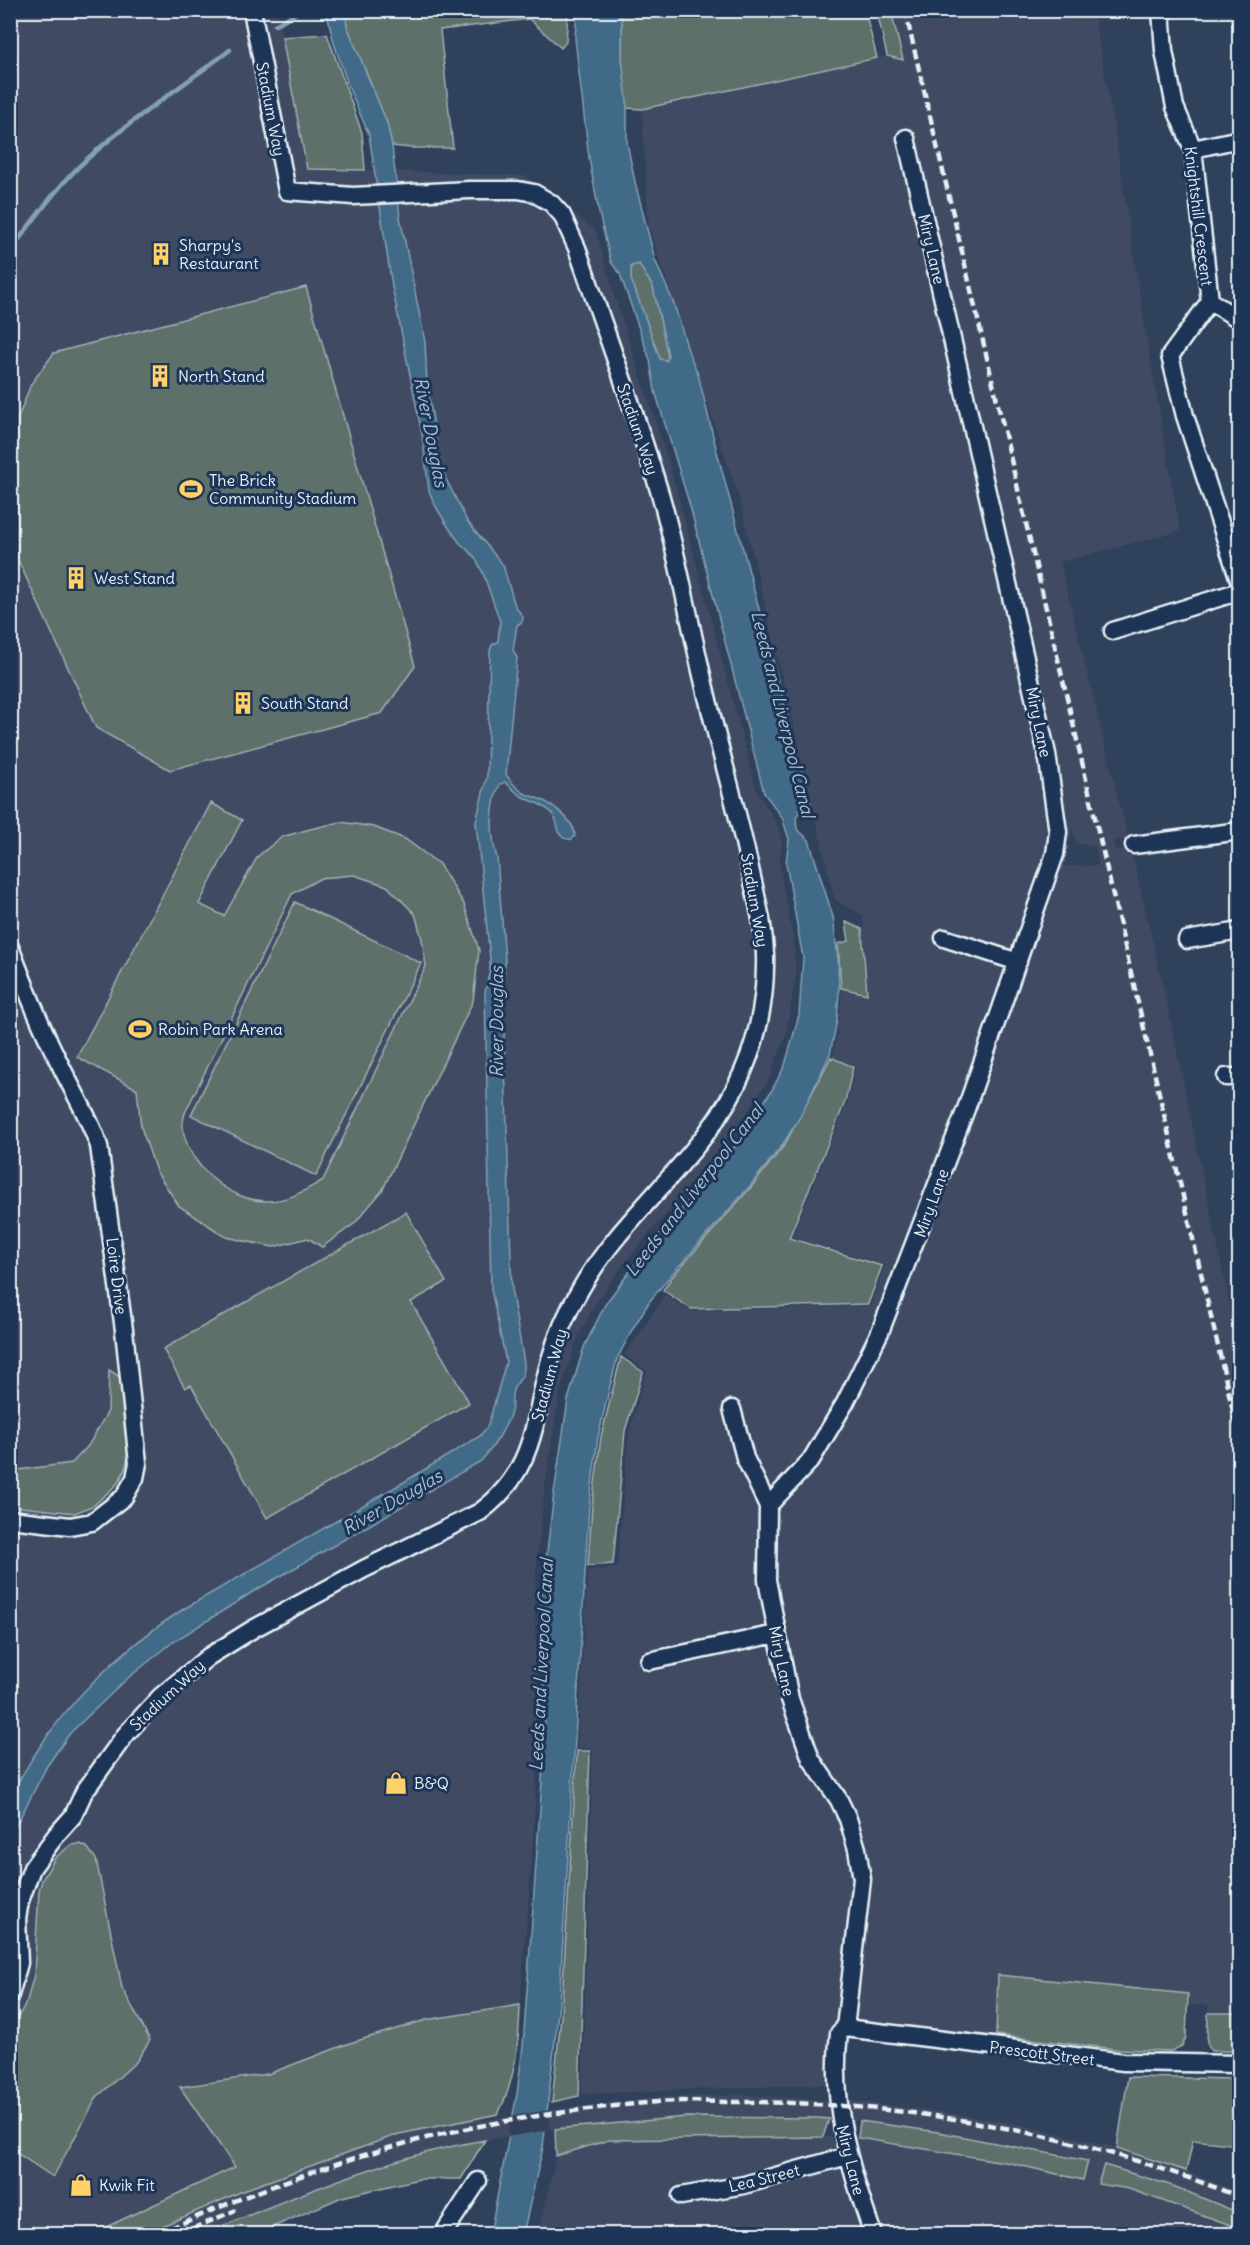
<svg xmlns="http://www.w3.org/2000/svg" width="1250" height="2245" viewBox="0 0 1250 2245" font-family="Delius,sans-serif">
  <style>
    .built { fill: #414c63; fill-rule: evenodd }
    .green { fill: #5d706b; stroke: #a2b0b2; stroke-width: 1.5; fill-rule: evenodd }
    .water { fill: #406a87; stroke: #83a0b4; stroke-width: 1.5; fill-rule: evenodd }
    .pier { fill: #30415c }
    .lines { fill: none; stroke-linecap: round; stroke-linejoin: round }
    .stream { stroke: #83a0b4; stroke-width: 4.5 }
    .minor-casing { stroke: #e8f1f8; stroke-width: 21 }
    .minor { stroke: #1d3557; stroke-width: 16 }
    .rail { stroke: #e8f1f8; stroke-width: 4.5; stroke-dasharray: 9 4.5; stroke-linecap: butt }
    .labels { text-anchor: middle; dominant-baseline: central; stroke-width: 6; stroke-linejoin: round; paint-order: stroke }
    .street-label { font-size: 16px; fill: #e8f1f8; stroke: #1d3557 }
    .poi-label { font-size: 16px; fill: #e8f1f8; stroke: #1d3557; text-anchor: start }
    .water-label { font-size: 18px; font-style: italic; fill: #adc2d0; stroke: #1d3557 }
  </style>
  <rect width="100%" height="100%" fill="#30415c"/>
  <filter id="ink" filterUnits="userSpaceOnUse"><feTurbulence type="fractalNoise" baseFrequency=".0167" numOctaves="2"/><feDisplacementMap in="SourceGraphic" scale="12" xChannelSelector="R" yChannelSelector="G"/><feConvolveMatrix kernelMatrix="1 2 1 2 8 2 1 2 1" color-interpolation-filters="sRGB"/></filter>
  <g filter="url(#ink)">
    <path class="built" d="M11,11H277L307,168L525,176L596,231L615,298L672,473L757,792L778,825L782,844L779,865L793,937L796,975L785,1037L770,1077L740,1124L619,1270L593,1308L578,1337L560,1390L544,1492L536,1571L535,1633L540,1706L533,1840L520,2005L426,2020L350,2043L268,2074L181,2087L252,2187L399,2134L480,2117L482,2121L564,2108L669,2097L744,2095L869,2103L941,2112L1013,2123L1117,2148L1186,2171L1239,2193V2234H539L556,2156L555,2129L485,2140L461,2179H419L342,2197L257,2234H11ZM829,2119L860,2121L858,2138L824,2137Z
      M891,11H1093L1113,120L1144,323L1180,531L1060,562L1128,839L1113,841L1116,851L1131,850L1163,985L1239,1349V2013H1208L1209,2005H1188L1187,1994L998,1976L996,2035L854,2024L829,2027L826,2084L582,2094L593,1748H577L588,1570L617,1568L629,1432L647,1371L625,1355L665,1295L689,1311L870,1306L885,1265L792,1237L848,1101L856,1066L833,1056L839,1021L842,989L868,996L863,915L835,900L741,504L649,228L642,109L887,56L902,59ZM1072,828L1076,843L1095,847L1099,866H1064Z"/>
    <path class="green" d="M345,11H568L566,42L561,48L529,19L440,30L453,148H411L392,146L387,123L347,26Z
      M615,11H865L877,58L642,109L627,108L622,59V18Z
      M877,11H891L903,60L887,56Z
      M327,34L362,133L365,170L307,169L282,37Z
      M639,264L653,287L668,356L667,361L660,359L631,279V266Z
      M306,287L415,666L382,713L170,770L96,728L18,560V418L31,384L54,353Z
      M211,803L242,820L199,904L224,916L258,856L282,837L310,829L341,822L374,827L405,839L439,864L464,904L479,950L473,1001L382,1191L354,1224L322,1247L308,1238L273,1247L226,1237L179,1206L156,1171L141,1127L137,1089L77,1057ZM354,875L387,886L415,914L422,939L426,966L323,1180C304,1191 289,1201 267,1201C230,1202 186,1164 183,1127C182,1123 184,1117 185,1113L292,894L321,878Z
      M295,902L421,963L316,1176L191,1115Z
      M846,922L862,929L867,994L841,988L838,944L849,941Z
      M831,1057L853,1067L845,1102L789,1238L882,1266L868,1304L691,1309L663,1290L672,1277L752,1186L785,1144Z
      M406,1212L446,1282L411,1302L469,1403L267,1518L191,1385L185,1388L163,1349Z
      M621,1357L643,1372L625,1431L613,1564L588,1566L592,1506L601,1437Z
      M109,1370L120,1377L128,1458L124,1472L117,1484L94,1505L75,1513L11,1506V1471L72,1463L88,1446L108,1411Z
      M577,1751H590L579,2096L552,2102L561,2016Z
      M80,1844L87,1847L96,1859L122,1988L150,2040L136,2062L97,2097L53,2177L11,2149V2030L27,2001L34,1975L39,1891L42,1880L55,1858L71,1845Z
      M998,1975L1188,1994L1186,2037L1182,2046L1171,2051L1115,2049L996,2035Z
      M520,2005C519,2042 515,2082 498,2114L399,2134L252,2187L144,2234H91L235,2167L180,2087L268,2074L350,2043L426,2020Z
      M1208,2013H1239V2051H1211L1207,2043Z
      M1128,2077L1239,2079V2145L1193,2140L1186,2171L1117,2148Z
      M686,2117L818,2118L829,2119L823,2137L609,2140L556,2156L555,2129Z
      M860,2121L938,2132L1088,2161L1083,2180L1010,2163L858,2138Z
      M485,2140L461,2179H419L342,2197L257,2234H203C295,2197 387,2156 485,2140Z
      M1104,2165L1173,2186L1239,2213V2228L1129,2189L1098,2184Z"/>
    <path class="water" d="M320,11H345L347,26L387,123L392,146L400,217L425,342L427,384L439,456L445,477L467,521L503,565L515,606L523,617L522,622L517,625L513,650L517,658L506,774C510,781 516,787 522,792C530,797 541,798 549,804C559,810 575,823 575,836L572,839C554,841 561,823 552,813C543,804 534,802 523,797C516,793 511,787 505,782L500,784C490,806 490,834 497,858L505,960L503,998L512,1294L524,1363C524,1379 521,1376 514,1388C510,1395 513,1404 511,1412C505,1429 494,1447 481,1461L251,1593L173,1642L128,1678L70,1733L47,1766L11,1835C11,1823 8,1809 11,1798C12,1789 21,1778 26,1769C63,1705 120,1650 182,1610L404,1482L480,1436L487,1427L491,1415L506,1362L491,1289L485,992L490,970V958L476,822L487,776L490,651L492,645L498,642L500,621L483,573L475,557L460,543L449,528L436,507L429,491L422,434L392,286L369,135L349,88L334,43L328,18Z
      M577,11H615L622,18V59L627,101V143L635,182L655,260L674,304L689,353L698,374L716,448L811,804L802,807L796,818L797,829L809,840L833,917L838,959L839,992L837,1021L830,1054L800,1117L783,1144L750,1186L671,1275L649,1302L632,1330L617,1359L609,1390L598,1437L589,1508L559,2004L543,2147L523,2234H490L517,2094L523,2046L544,1753L545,1703L541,1602L554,1493L568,1400L584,1347L606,1303L643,1254L735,1146L772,1090L785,1065L799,1015L803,958L786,863L789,839L782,817L764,793L690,506L655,391L650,360L620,274L611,262L599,213L589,158L575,38ZM639,264L653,287L668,355L667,361L660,359L631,279V266Z"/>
    <path class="pier" d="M551,2110L549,2130L507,2137L510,2116Z"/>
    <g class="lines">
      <path class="stream" d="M275,25L301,10
        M10,251C34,220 58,185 87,159C132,119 182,86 230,50"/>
      <g class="minor-casing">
        <path id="minor" d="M1161,10L1164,51L1175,107L1193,149L1210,301L1170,356L1185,416L1240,583
          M1193,149L1240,139
          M1210,301L1235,317H1240
          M1113,631L1240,591
          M1134,845L1240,831
          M944,938L1018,962
          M1187,940L1240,931
          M10,947C25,986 40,1025 59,1062C72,1090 89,1116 99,1146L124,1330L138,1463L135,1478L124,1497L92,1522L70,1526L10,1519
          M1226,1077H1240
          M732,1409L745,1458L768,1506
          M649,1661L776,1634
          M10,1995L19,1963L17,1919L20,1901L32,1868L57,1834L73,1816L84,1792L126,1734L160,1697L208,1657L253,1629L364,1569L480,1512C536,1470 533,1421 550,1360C557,1335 567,1312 580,1290C625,1210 709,1155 744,1069C759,1034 766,993 765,954C764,927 757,900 751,873C738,812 720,752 706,692C690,627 679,561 661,497C636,413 605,331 577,248L562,215L551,203L534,193L518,190H469L353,196L287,191L252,10
          M845,2028L1124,2062L1240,2064
          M681,2196L744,2185L847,2156
          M443,2234L478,2181
          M873,2234C850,2169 830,2103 839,2033L845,2028L862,1879L857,1849L848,1819L839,1800L811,1759L790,1699L767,1580L768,1506L811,1460L845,1403L880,1332L966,1109L1055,854L1058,832L1047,754L906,138"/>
      </g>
      <use href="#minor" class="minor"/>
      <path class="rail" d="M905,10L1069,706L1240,1441
        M158,2234C259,2188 366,2149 475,2127C535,2115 597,2107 658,2102C682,2100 707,2102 731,2102C904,2101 1079,2133 1240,2197
        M180,2234L236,2210"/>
    </g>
  </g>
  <defs>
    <g id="building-bare" transform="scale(1.8)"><path d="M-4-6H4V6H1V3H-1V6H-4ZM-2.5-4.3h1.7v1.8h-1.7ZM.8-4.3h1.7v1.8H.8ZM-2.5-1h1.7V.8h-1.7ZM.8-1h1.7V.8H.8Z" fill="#ffd166" stroke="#1d3557" stroke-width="2.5" paint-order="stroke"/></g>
    <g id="stadium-bare" transform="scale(1.8)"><path d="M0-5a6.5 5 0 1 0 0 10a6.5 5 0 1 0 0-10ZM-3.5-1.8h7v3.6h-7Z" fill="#ffd166" stroke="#1d3557" stroke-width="2.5" paint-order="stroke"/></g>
    <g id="shop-bare" transform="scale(1.8)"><path d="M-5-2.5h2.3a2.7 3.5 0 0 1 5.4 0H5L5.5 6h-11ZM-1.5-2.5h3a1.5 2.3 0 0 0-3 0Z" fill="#ffd166" stroke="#1d3557" stroke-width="2.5" paint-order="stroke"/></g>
  </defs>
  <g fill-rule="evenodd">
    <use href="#building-bare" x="161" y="254"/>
    <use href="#building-bare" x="160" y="376"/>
    <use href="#stadium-bare" x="191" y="489"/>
    <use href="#building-bare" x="76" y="578"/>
    <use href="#building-bare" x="243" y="703"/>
    <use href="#stadium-bare" x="140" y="1029"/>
    <use href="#shop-bare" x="396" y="1783"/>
    <use href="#shop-bare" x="81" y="2185"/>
  </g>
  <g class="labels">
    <g class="street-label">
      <text transform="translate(271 109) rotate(79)">Stadium Way</text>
      <text transform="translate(1199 216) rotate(83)">Knightshill Crescent</text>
      <text transform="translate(932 249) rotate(77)">Miry Lane</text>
      <text transform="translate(638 429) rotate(71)">Stadium Way</text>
      <text transform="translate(1039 722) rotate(78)">Miry Lane</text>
      <text transform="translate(755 900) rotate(80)">Stadium Way</text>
      <text transform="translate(931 1203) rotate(-70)">Miry Lane</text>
      <text transform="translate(117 1276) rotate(83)">Loire Drive</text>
      <text transform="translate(549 1375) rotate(-75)">Stadium Way</text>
      <text transform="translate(782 1661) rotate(78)">Miry Lane</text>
      <text transform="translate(167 1695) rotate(-43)">Stadium Way</text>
      <text transform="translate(1042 2053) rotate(7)">Prescott Street</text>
      <text transform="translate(851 2160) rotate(76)">Miry Lane</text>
      <text transform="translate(764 2178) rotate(-14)">Lea Street</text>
    </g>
    <g class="poi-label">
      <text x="179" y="245">Sharpy's<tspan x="179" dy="18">Restaurant</tspan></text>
      <text x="178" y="376">North Stand</text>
      <text x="209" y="480">The Brick<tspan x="209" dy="18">Community Stadium</tspan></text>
      <text x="94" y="578">West Stand</text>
      <text x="261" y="703">South Stand</text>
      <text x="158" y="1029">Robin Park Arena</text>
      <text x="414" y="1783">B&amp;Q</text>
      <text x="99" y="2185">Kwik Fit</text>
    </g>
    <g class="water-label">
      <text transform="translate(431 432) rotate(79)">River Douglas</text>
      <text transform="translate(783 714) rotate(76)">Leeds and Liverpool Canal</text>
      <text transform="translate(496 1022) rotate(-90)">River Douglas</text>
      <text transform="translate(694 1190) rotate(-52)">Leeds and Liverpool Canal</text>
      <text transform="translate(392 1502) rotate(-30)">River Douglas</text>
      <text transform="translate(541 1665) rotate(-87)">Leeds and Liverpool Canal</text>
    </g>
  </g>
  <rect width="1250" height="2245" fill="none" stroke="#1d3557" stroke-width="36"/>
  <rect x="18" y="18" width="1214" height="2209" fill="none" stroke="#e8f1f8" stroke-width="2" filter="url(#ink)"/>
</svg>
